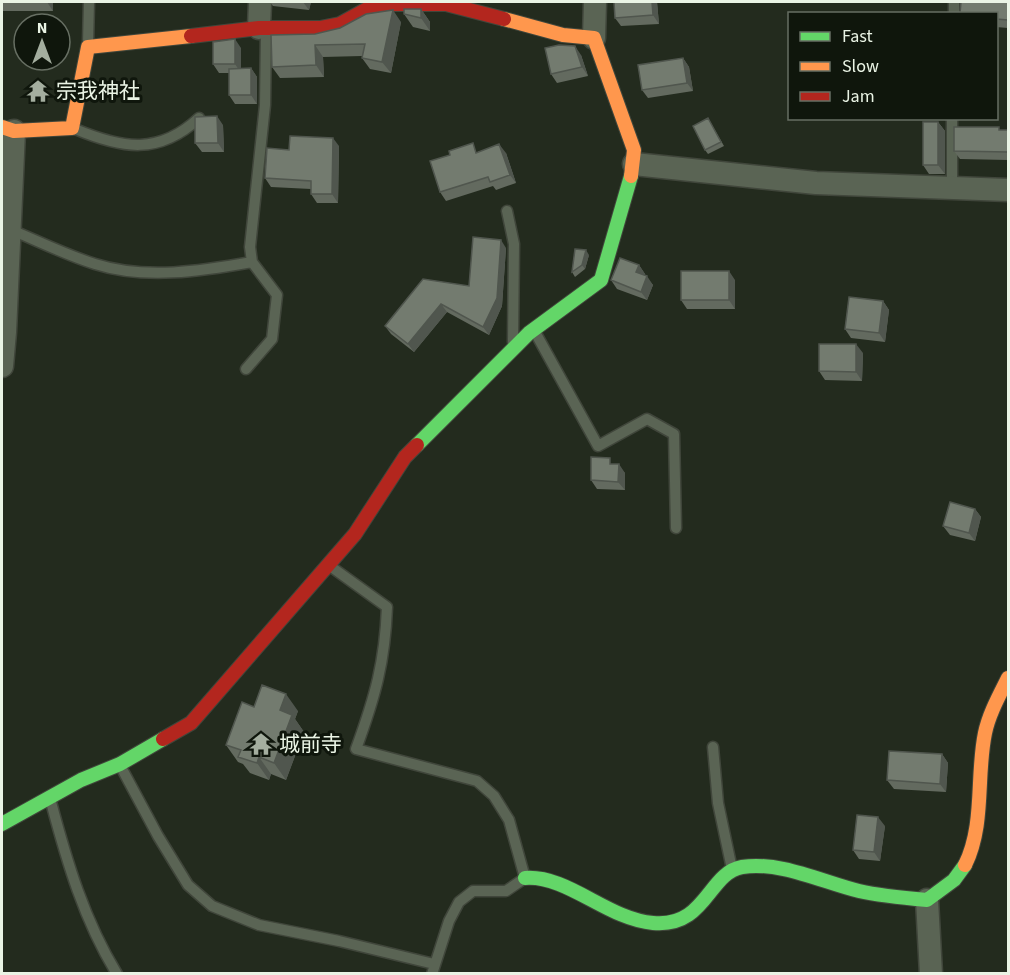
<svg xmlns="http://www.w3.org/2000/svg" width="1010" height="975" viewBox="0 0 1010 975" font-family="'Source Sans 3','Noto Sans JP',sans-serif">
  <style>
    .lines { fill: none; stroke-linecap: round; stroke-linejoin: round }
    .lane-casing { stroke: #40463b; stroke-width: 13 }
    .street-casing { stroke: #40463b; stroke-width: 25 }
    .fast-casing { stroke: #40463b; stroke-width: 16 }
    .slow-casing { stroke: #40463b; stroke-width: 16 }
    .jam-casing { stroke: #40463b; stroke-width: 16 }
    .lane { stroke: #5a6454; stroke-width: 10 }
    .street { stroke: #5a6454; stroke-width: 22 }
    .fast { stroke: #63d668; stroke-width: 14 }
    .slow { stroke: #ff974d; stroke-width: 14 }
    .jam { stroke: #b3261e; stroke-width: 14 }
    .wall { fill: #636a5f }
    .shaded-wall { fill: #50564e }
    .building { fill: #737b6f; stroke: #50564e; stroke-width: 1.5 }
    .labels { text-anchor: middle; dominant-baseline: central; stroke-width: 6; stroke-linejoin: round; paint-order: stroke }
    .poi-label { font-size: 21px; fill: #eaf4e5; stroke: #0f160c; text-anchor: start }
  </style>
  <rect width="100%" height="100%" fill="#232b1e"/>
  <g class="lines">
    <g class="lane-casing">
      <path id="lane" d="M954,14V2
        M88,43L89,2
        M75,129C123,149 159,155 199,118
        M952,187V118
        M507,211L514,244L513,342
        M9,229C38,241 66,255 95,264C145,280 202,271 252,262
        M535,332L598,446L647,419L674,434L676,528
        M246,369L272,339L277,295L252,262L250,247L265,105L266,31
        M330,566L387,607C385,662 375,697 356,749L477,781L494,796L509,820L525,878L506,891H473L459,902L449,921L432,974
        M713,747L718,803L732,869
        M121,767L158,836L188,885L212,906L259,925L339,941L434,964
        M51,802C67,862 84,920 117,974"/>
    </g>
    <g class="street-casing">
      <path id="street" d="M259,28L260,2
        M594,38L595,2
        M634,164L816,183L1008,190
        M2,366L5,332L14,131
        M927,900L931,974"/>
    </g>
    <g class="fast-casing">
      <path id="fast" d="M417,445L529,333L601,280L631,176
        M2,824L81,780L120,764L163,739
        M525,878C568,875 607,919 653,923C706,928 708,873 742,867C781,861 822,882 859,891C881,896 904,898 927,900L954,880L965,865"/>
    </g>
    <g class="slow-casing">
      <path id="slow" d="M504,19L563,35L594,38L634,150L631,176
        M2,127L14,131L72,128L88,47L191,36
        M965,865C985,825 976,776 985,733C989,714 999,696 1008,678"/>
    </g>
    <g class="jam-casing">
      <path id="jam" d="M191,36L259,28H320L340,24L367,9L385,4H446L504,19
        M163,739L191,723L355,534L405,457L417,445"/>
    </g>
    <use href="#lane" class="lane"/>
    <use href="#street" class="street"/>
    <use href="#fast" class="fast"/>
    <use href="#slow" class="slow"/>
    <use href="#jam" class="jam"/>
  </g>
  <path class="wall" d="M2,2H53V11H2Z
    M270,2H311L309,10L273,6Z
    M657,2L659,24L621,26L615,18Z
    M1008,2V28L996,27V14Z
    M421,9L430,22V31L413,27L404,14Z
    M401,22L391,73L370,69L362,58V56L323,57L324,77L280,78L272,67L315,34Z
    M241,48V68H251L257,77V104H235L229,95V73H219L213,64Z
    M581,55L588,76L557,83L551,74Z
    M683,58L689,67L693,91L648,98L642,90Z
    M708,118L724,146L708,154L705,150Z
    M938,122L945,131V174H929L923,165Z
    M223,125L224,152H202L195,143Z
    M1008,130V160L960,159L954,151Z
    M339,146L338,203H317L311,194V189L271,187L265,178L289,150Z
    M479,151L506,153L516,183L496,190L493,186L446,201L440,192Z
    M506,248L502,306L489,335L447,312L414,352L391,334L385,326L469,286Z
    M589,255L585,269L575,277L572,272Z
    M639,265L645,274L644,275L653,285L647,300L617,289L611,280Z
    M735,280V309H687L681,300Z
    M883,301L889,310L885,342L851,338L845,329Z
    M863,353L862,381L825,380L819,371Z
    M615,464L625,473V490L597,489L591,480Z
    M975,509L981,517L975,541L950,535L943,526Z
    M254,707L298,711L295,719L304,732L286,780L271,774L269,780L250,773L243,764L238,762L226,745Z
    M942,754L948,763L946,792L894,789L887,780Z
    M885,826L880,861L859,859L853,850Z"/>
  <path class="shaded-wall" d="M47,2H53V11Z
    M303,2H311L309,10Z
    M652,2H657L659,24L653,15Z
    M421,9L430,22V31L421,18Z
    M393,10L401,22L391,73L382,62Z
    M235,39L241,48V73L235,64Z
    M315,45L323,57L324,77L316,65Z
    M575,46L581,55L588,76L582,67Z
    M683,58L689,67L693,91L687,83Z
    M251,68L257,77V104L251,95Z
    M217,116L223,125L224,152L218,143Z
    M938,122L945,131V174L938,165Z
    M333,138L339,146L338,203L332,194Z
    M499,144L506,153L516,183L510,175Z
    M501,240L506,248L502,306L489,335L483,327Z
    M586,250L589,255L585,269L582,265Z
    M639,265L645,274L642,281L636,272Z
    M729,271L735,280V309L729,300Z
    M647,276L653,285L647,300L641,292Z
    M883,301L889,310L885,342L879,333Z
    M441,304L447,312L414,352L408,344Z
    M856,344L863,353L862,381L856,372Z
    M619,464L625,473V490L618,482Z
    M975,509L981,517L975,541L969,533Z
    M286,694L298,711L295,719L304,732L286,780L274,763L280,710Z
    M942,754L948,763L946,792L940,784Z
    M259,757L271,774L269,780L257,763Z
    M878,817L885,826L880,861L874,852Z"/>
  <path class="building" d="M614,2H652L653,15L615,18Z
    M961,2H1008V20L996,19V14H960Z
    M404,9H421V18L404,14Z
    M393,10L382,62L362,58L365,44L315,45L316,65L272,67L271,35L315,34L340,28L366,14Z
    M235,39V64H213V42Z
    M559,45L575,46L582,67L551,74L545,48Z
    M683,58L687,83L642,90L638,65Z
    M251,68V95H229V69Z
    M217,116L218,143H195V117Z
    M708,118L721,142L705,150L693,126Z
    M923,122H938V165H923Z
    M954,127H999V130H1008V152L954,151Z
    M290,136L333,138L332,194H311V181L265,178L267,148L289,150Z
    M473,143L476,153L499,144L510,175L490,182L488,177L440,192L430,161L450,155L449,151Z
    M473,237L501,240L497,298L483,327L441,304L408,344L385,326L423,279L469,286Z
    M575,249L586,250L582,265L572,272Z
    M620,258L639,265L636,272L647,276L641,292L611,280Z
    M681,271H729V300H681Z
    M849,297L883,301L879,333L845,329Z
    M819,344H856V372L819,371Z
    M591,457L610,458V464H619L618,482L591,480Z
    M950,502L975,509L969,533L943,526Z
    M262,685L286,694L280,710L292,715L274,763L259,757L257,763L238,757L241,750L226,745L242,702L254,707Z
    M889,751L942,754L940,784L887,780Z
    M857,815L878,817L874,852L853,850Z"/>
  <defs>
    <g id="temple-bare" transform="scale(1.8)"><path d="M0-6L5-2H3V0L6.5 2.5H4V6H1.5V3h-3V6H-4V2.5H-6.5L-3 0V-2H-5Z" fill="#a4ae9f" stroke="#0f160c" stroke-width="2.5" paint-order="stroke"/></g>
  </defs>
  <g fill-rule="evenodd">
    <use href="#temple-bare" x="38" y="91"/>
    <use href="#temple-bare" x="261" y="744"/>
  </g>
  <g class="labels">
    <g class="poi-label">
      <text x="56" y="91">宗我神社</text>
      <text x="279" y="744">城前寺</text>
    </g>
  </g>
  <rect width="1010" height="975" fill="none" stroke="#eaf4e5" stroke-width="6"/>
  <rect x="788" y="12" width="210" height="108" fill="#0f160c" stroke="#676f63" stroke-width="1.5"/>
  <rect x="800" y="32" width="30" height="9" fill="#63d668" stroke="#676f63" stroke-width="1.5"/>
  <text x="842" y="42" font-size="18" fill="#eaf4e5">Fast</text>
  <rect x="800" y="62" width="30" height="9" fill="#ff974d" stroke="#676f63" stroke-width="1.5"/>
  <text x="842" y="72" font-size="18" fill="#eaf4e5">Slow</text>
  <rect x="800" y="92" width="30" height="9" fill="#b3261e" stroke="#676f63" stroke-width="1.5"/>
  <text x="842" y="102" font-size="18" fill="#eaf4e5">Jam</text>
  <g transform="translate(42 42)"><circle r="28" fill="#0f160c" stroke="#676f63" stroke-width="1.5"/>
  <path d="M0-4.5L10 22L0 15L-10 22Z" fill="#a4ae9f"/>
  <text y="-9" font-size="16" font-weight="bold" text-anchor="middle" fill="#eaf4e5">N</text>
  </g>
</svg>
